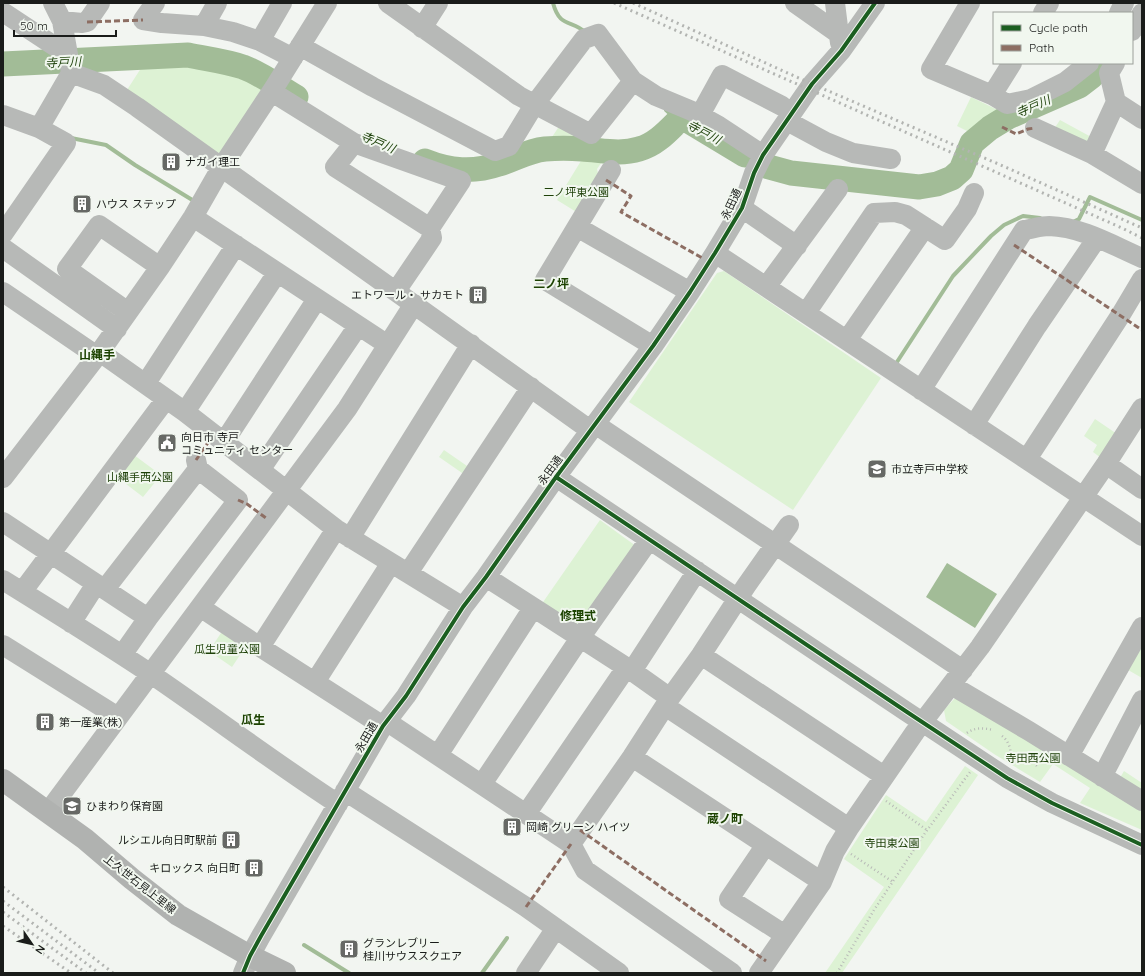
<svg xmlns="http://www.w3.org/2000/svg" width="1145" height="976" viewBox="0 0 1145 976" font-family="Quicksand,'Noto Sans JP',sans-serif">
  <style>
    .green { fill: #ddf2d4 }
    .water { fill: #a2bc97 }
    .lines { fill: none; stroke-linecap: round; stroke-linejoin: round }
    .stream { stroke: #a2bc97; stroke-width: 4 }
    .river { stroke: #a2bc97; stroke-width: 25 }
    .path { stroke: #b8bab7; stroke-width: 2.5; stroke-dasharray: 1 3; stroke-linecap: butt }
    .minor { stroke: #b7b9b7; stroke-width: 20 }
    .major { stroke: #b0b2b0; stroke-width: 22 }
    .rail { stroke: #b2b4b1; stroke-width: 3; stroke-dasharray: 2 4; stroke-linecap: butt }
    .quiet { stroke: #8d6e63; stroke-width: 3; stroke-dasharray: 6 3; stroke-linecap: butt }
    .cycleway-casing { stroke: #f1f7ef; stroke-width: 6 }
    .cycleway { stroke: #1b5e20; stroke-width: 4 }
    .labels { text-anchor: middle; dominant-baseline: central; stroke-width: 4; stroke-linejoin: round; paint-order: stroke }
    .poi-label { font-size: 11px; fill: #1a1c1a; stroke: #f1f7ef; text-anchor: start }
    .park-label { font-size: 11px; fill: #1f410a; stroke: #f1f7ef }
    .street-label { font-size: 11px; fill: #1a1c1a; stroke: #f1f7ef }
    .water-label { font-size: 12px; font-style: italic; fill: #234610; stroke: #f1f7ef }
    .neighbourhood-label { font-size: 12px; font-weight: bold; fill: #1c4201; stroke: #f1f7ef }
  </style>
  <rect width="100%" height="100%" fill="#f2f5f1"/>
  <path class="green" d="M145,62L202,63L242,74L269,87L222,157L125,93Z
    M971,97L1004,113L986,123L973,134L957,126Z
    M1060,120L1093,138L1089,147L1054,129Z
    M560,125L588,137L584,144L550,140Z
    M584,156L604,159L597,169L599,178L578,213L557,200Z
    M724,271L881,378L793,510L629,402L717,273Z
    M1095,419L1117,434L1101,458L1093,452L1097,445L1084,436Z
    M444,450L470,468L465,475L439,457Z
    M134,455L161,475L143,497L117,477Z
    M600,520L636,546L575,627L541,605Z
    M223,630L246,646L232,667L209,651Z
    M1142,642V678L1123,667Z
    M962,698L1142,806V830L1080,803L1090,788L1053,764L1040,782L994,754L946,721L944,710L954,699Z
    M965,766L978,775L842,973H825L884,887L844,859L886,795L926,822Z
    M1124,771L1142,783V792L1120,778Z"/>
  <path class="water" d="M947,563L997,594L975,628L926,597Z"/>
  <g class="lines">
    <path class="stream" d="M553,3C560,29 572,19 586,33
      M666,110L678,121
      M71,138L106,145L135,165L194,201
      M1073,222L1079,219L1090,197L1142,220
      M897,362L953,276L991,236L1004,225L1023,216L1040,218
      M304,945L349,973
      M482,973L507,938"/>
    <path class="river" d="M3,64L188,55C207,59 225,61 243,67C262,74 279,87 296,97
      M425,161C450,171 473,173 499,164C516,159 527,151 545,149C557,148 570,148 582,149C601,150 620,155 639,149C655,145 667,132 678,121L687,120L745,155
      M769,167L791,173L919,187L937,184L952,178L961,170L972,143L990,128L1008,117L1079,86L1092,76L1105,63"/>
    <path class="path" d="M967,733C975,727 984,728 993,730
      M1002,736C1009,741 1012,751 1010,760
      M1012,763L1018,758L1030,760L1037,766
      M886,801L927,830
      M851,854L893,882
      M837,973L874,910L925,833L970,772"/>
    <path class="minor" d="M53,3L62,21L67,49
      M155,3L143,20L162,23L204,26L233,32L260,41L293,58
      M388,3L519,96L591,134L633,81
      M795,3L839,34
      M835,3L840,43
      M970,3L931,69L992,95L1007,104L1031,99L1065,82L1089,63
      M3,12L56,47L67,49L71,73L104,85L137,107L590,430
      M1043,13L1049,3
      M1119,13L1124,3
      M62,21L82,23L87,22L100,3
      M204,26L217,3
      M422,28L438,3
      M1132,31L1142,13
      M260,41L282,3
      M300,46L373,87L495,151L509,146L534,105L584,39L598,34L633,81L656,96L692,111L719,126L763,155
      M1115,63L1109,73L1116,102L1142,119
      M272,92L354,143L461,181L430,228L432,238L396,291
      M992,95L1012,63
      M3,115L39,128L66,143L3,234
      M700,115L722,75L782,106
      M787,121L826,142L853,153L891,159
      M39,128L71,73
      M1035,128L1092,154L1142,184
      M354,143L335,167L430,228
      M1092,154L1116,102
      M611,170L545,280L653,346
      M742,208L797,246
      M193,217L388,345
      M577,227L690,292
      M3,248L117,329
      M715,253L1142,536
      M766,287L838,189
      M3,292L97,356
      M128,312L67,269L99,225L160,267
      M806,313L874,213L895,212L906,215L945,240L967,209L974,193
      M847,340L925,227
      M100,352L185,412L336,529L463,607
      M146,383L236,245
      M921,390L1024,230C1032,229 1041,226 1049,226C1082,227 1112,245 1142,258
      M185,412L277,273
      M595,424L963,670
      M974,425L1037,326L1097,238
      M224,442L317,299
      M1027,459L1120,316L1142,279
      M1106,464L1142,489
      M260,470L358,326
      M556,477L907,712L1007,778L1052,803L1142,845
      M3,478L97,356L160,267L193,217L221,168L274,88L327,3
      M3,522L148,618
      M350,538L471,344
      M408,573L531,387
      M486,577L632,671L670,698
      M3,580C53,611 103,642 151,674C214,717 275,763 338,804
      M105,589L198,469L196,460
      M22,592L166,399
      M200,607L260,647L383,726
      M71,623L96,584
      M3,645L118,717
      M260,647L336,529
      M122,655L148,618L238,500L198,469
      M701,655L884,776
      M632,671L697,571
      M315,682L391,563
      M951,685L1029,731L1142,801
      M665,706L849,828
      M386,721L571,844L585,870L732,973
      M438,755L533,608
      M1069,756L1142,627
      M632,757L822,882
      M1102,777L1142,700
      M482,784L580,638L649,540
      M345,791L526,907L619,973
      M48,812L347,409L414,304
      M526,814L626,668
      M571,844L632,757L670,698L701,655L746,586L789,525
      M765,846L729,899L785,935
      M243,973L250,956L261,936L383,726L406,696L463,607L486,577L556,477L653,346L690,292L715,253L742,208L754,173L763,155L812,84L841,51L875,3
      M526,973L556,928
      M759,973L822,882L835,851L849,828L915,732L980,647L1106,464L1142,408"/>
    <path class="major" d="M3,780L85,839L132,879L178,915L250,956L285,973"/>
    <path class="rail" d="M614,3L1122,228L1142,238
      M633,3L812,84L1003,166L1142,228
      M3,887L113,973
      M3,901L99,973
      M3,912L86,973
      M3,926L71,973"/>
    <path class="quiet" d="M87,22L143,20
      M1002,127L1016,134L1028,129L1035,128
      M606,180L631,196L621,212L704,259
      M1014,245L1142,330
      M196,460L214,434
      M238,500L247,504L266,518
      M580,830L766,961
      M526,907L571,844"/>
    <g class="cycleway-casing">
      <path id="cycleway" d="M556,477L907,712L1007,778L1052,803L1142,845
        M243,973L250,956L261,936L383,726L406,696L463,607L486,577L556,477L653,346L690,292L715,253L742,208L754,173L763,155L812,84L841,51L875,3"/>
    </g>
    <use href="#cycleway" class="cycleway"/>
  </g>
  <defs>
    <g id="building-square" transform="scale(1)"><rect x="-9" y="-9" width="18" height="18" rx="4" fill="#666865" stroke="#f1f7ef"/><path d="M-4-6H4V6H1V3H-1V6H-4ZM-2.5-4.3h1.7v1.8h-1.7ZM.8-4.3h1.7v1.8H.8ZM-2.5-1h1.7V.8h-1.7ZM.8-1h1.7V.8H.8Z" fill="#fff"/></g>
    <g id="civic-square" transform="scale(1)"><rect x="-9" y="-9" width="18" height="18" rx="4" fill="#666865" stroke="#f1f7ef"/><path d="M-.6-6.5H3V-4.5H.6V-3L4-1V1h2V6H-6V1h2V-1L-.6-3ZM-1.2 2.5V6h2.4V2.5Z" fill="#fff"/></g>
    <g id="school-square" transform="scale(1)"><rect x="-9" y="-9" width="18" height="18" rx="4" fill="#666865" stroke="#f1f7ef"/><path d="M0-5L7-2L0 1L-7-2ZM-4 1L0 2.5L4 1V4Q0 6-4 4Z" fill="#fff"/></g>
  </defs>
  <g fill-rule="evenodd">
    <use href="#building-square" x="171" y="162"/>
    <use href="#building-square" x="82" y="204"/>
    <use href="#building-square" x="478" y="295"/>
    <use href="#civic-square" x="167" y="443"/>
    <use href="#school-square" x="877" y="469"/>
    <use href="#building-square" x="45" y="722"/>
    <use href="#school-square" x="72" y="806"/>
    <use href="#building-square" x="512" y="827"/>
    <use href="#building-square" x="231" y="840"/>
    <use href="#building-square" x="254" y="868"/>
    <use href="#building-square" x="349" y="949"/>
  </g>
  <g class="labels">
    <g class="poi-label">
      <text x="185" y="162">ナガイ理工</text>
      <text x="96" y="204">ハウス ステップ</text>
      <text x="464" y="295" text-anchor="end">エトワール・ サカモト</text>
      <text x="181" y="437">向日市 寺戸<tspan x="181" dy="13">コミュニティ センター</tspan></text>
      <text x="891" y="469">市立寺戸中学校</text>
      <text x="59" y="722">第一産業(株)</text>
      <text x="86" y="806">ひまわり保育園</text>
      <text x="526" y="827">岡崎 グリーン ハイツ</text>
      <text x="217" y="840" text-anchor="end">ルシエル向日町駅前</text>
      <text x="240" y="868" text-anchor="end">キロックス 向日町</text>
      <text x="363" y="943">グランレブリー<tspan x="363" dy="13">桂川サウススクエア</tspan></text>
    </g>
    <g class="park-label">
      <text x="576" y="192">二ノ坪東公園</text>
      <text x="140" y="477">山縄手西公園</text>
      <text x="227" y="649">瓜生児童公園</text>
      <text x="1033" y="758">寺田西公園</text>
      <text x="892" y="843">寺田東公園</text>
    </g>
    <g class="street-label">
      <text transform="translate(731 204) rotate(-65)">永田通</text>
      <text transform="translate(550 470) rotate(-54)">永田通</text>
      <text transform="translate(366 737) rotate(-60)">永田通</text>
      <text transform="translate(140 884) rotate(38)">上久世石見上里線</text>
    </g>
    <g class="water-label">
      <text transform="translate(63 62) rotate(-3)">寺戸川</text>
      <text transform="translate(1033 106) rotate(-24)">寺戸川</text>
      <text transform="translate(704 132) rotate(28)">寺戸川</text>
      <text transform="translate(378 142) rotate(23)">寺戸川</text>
    </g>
    <g class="neighbourhood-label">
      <text x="551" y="283">二ノ坪</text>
      <text x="97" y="354">山縄手</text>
      <text x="578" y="615">修理式</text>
      <text x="253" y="719">瓜生</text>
      <text x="725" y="818">蔵ノ町</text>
    </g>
  </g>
  <rect width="1145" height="976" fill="none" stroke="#1a1c1a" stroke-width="8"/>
  <rect x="993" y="12" width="140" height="52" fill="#f1f7ef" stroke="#9b9f9a"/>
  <rect x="1001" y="25" width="20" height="6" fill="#1b5e20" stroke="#9b9f9a"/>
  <text x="1029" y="32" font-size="12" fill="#1a1c1a">Cycle path</text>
  <rect x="1001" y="45" width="20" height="6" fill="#8d6e63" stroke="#9b9f9a"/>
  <text x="1029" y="52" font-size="12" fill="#1a1c1a">Path</text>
  <g transform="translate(32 944) rotate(124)" stroke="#f1f7ef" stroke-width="3" paint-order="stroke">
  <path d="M0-3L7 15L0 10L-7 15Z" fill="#1a1c1a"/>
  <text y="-6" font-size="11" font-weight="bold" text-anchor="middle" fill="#1a1c1a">N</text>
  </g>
  <path d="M14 30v6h102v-6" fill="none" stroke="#1a1c1a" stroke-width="2"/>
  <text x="20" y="30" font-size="12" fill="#1a1c1a" stroke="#f1f7ef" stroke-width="3" paint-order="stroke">50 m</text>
</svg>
